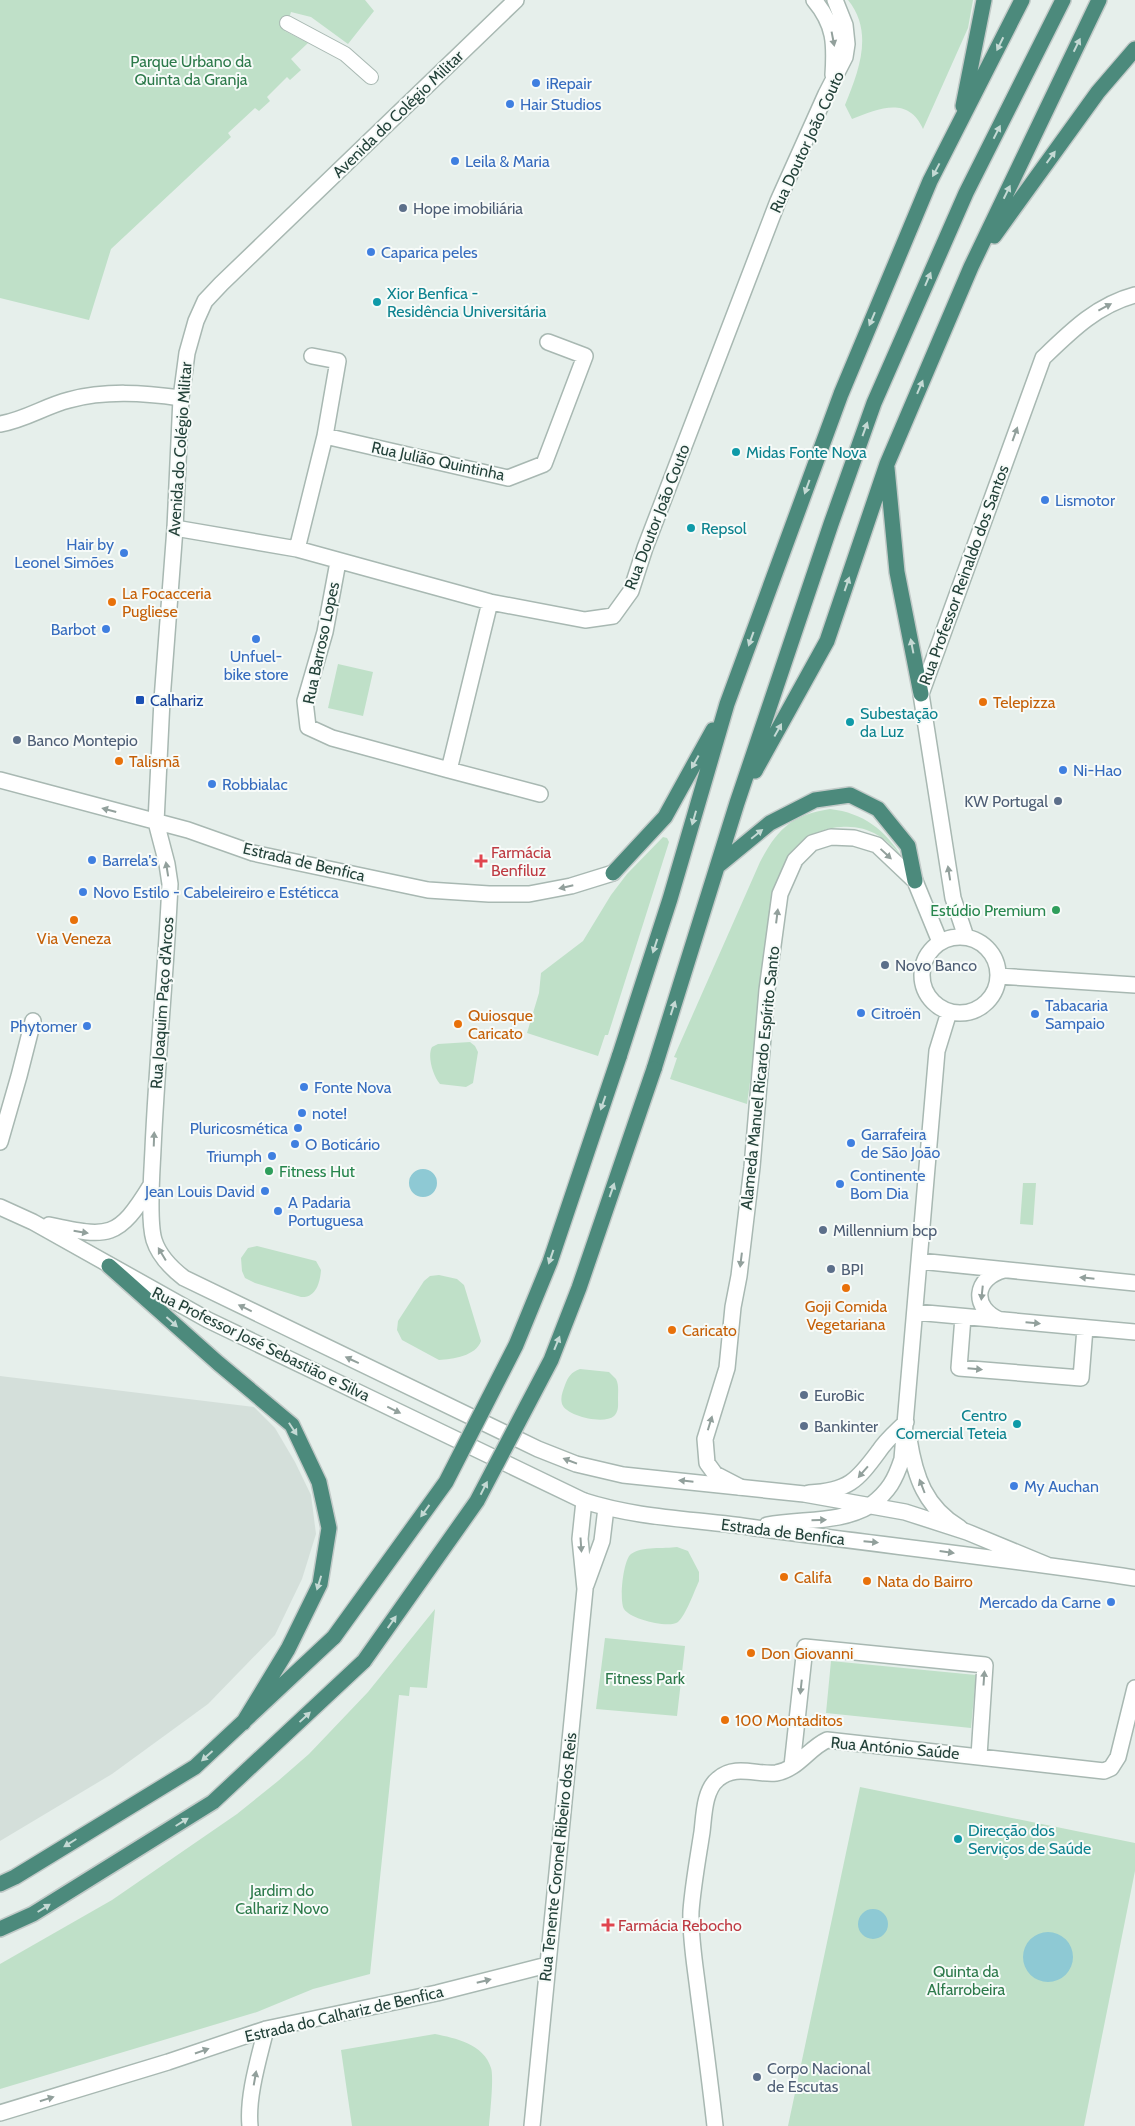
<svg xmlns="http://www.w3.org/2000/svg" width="1135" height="2126" viewBox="0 0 1135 2126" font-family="Cabin,sans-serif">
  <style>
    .built { fill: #d4dfda }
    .green { fill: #bfe0c8 }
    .water { fill: #8ec9d4 }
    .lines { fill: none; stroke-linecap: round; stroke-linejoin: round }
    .pedestrian-casing { stroke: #a8b8b2; stroke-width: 16 }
    .minor-casing { stroke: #a8b8b2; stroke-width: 18 }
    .tertiary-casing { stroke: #a8b8b2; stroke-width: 18 }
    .trunk-casing { stroke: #c2cac8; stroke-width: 18 }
    .pedestrian { stroke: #fff; stroke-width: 14 }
    .minor { stroke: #fff; stroke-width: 15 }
    .tertiary { stroke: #fff; stroke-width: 15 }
    .trunk { stroke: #4c8a7c; stroke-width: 15 }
    .trunk-bridge-casing { stroke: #c2cac8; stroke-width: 18; stroke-linecap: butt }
    .trunk-bridge { stroke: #4c8a7c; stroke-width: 15 }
    .oneway { fill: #92a09c }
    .oneway2 { fill: #c4d9d4 }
    .shop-dot { fill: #3f7fe0; stroke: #f7fbf9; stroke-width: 2 }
    .service-dot { fill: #5c6f8a; stroke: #f7fbf9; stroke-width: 2 }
    .culture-dot { fill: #0f9aa8; stroke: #f7fbf9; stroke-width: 2 }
    .food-dot { fill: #e8710a; stroke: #f7fbf9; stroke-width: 2 }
    .transit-dot { fill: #1a4fb4; stroke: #f7fbf9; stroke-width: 2 }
    .health-dot { fill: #e0444e; stroke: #f7fbf9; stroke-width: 2 }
    .leisure-dot { fill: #2e9e5b; stroke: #f7fbf9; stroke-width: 2 }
    .labels { text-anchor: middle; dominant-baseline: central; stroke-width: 4; stroke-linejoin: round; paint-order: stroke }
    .park-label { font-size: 16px; fill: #2d7a4b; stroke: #f7fbf9 }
    .shop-label { font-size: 16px; fill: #366cbe; stroke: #f7fbf9; text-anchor: start }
    .street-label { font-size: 16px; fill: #24423a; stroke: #f7fbf9 }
    .service-label { font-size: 16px; fill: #4e5e75; stroke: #f7fbf9; text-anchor: start }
    .culture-label { font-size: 16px; fill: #0d838f; stroke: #f7fbf9; text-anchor: start }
    .food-label { font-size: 16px; fill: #c56008; stroke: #f7fbf9; text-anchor: start }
    .transit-label { font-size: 16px; fill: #164399; stroke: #f7fbf9; text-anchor: start }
    .health-label { font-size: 16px; fill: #be3a42; stroke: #f7fbf9; text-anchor: start }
    .leisure-label { font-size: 16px; fill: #27864d; stroke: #f7fbf9; text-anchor: end }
  </style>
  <rect width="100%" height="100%" fill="#e6efeb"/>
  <path class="built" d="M0,1376L254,1407L275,1428L295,1462L311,1495L316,1534L302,1579L275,1635L208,1704L112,1774L0,1841Z"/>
  <path class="green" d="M0,0H365L374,11L348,44L311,17L291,12L285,31L308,43L291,59L301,70L290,80L287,77L267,97L270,101L259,111L255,108L228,133L231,137L111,249L89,320L0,298Z
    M848,0H973L968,28L923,129C908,95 878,109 852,119L845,105C859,71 874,32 848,0Z
    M338,664L373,672L363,716L328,708Z
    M830,809C864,813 885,830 902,857C886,837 867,825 841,827C818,828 800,841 788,860C776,882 772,927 768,953C761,1003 754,1053 747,1104L670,1079L677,1058L674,1057L760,862C778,828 792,815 830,809Z
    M663,837L667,838L669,842L608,1035H605L598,1056L527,1033L539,993L541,973L583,941L611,895L627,874Z
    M470,1042L475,1046L478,1052L473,1083L466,1087L440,1084C433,1076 427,1056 432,1047L438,1044Z
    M1023,1183H1036L1033,1225L1020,1224Z
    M257,1246L316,1261L321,1270C320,1283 316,1298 301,1297L255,1283L245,1278L242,1271L241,1258L248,1248Z
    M439,1275L457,1279L464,1285L481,1341C476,1356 453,1359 439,1360L402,1340L397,1330L398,1321L424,1281L430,1276Z
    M580,1369L609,1372L616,1379C619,1385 618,1391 618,1398C618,1405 619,1411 614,1416C604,1425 566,1416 562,1404C560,1397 563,1391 565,1385C568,1377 571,1372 580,1369Z
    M677,1547L688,1551L699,1572V1581C694,1592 686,1615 678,1622C669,1629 630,1619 624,1609C619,1601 623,1560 631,1554C642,1546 664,1549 677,1547Z
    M435,1609L427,1688L410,1687L409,1696L399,1695L370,1974L313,1989L257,2012L0,2089V1964L112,1900L237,1814L278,1781L309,1754L368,1692Z
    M605,1638L685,1646L677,1716L596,1709Z
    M831,1661L976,1675L971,1728L826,1713Z
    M860,1787L1135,1843V1871L1084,2126H788Z
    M435,2034C455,2038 484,2044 491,2068C494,2076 490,2115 489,2126H352L341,2050Z"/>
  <path class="water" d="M409 1183a14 14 0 1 1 28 0a14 14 0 1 1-28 0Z
    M858 1924a15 15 0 1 1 30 0a15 15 0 1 1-30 0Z
    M1023 1957a25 25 0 1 1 50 0a25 25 0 1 1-50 0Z"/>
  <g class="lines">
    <g class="pedestrian-casing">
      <path id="pedestrian" d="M287,23L345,54L371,77"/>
    </g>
    <g class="minor-casing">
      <path id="minor" d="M814,0C835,25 835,44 833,75
        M312,356L338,361L325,436
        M0,424C25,420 45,406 69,400C106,390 144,393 181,398
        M175,528L297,549L490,602L585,620L613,616L631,591L645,548L778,201L826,94L845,57L847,44L845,25L835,0
        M297,549L325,436L508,478L544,464L585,356L548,342
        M338,562L325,632L305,701L308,727L332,738L449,770
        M490,602L449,770L540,794
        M966,937L953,898L921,694L1043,358C1071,331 1097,305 1135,295
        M922 975a38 38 0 1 1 76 0a38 38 0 1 1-76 0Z
        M998,976L1135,985
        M0,1142L19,1076L33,1021
        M919,1261L1135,1283
        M915,1312L1135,1332
        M963,1317L959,1368L1081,1378L1085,1328
        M1000,1320C971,1308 974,1278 1004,1270
        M909,1439C915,1477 925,1507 960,1528
        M740,1487L715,1474L707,1463L705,1439L727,1368L733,1307L739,1276L752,1167L767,990L780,894L795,860L812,843L831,837L854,838L877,845L915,881L940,942
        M809,1493C848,1491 857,1481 879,1451C886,1440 897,1431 906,1422
        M871,1505C889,1491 895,1480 902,1459L937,1051L949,1012
        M586,1585L602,1541L606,1508
        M792,1766L805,1647L985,1665L979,1756
        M0,2113L168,2062L266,2029L437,1993L547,1965
        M250,2126C247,2096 259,2058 266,2029
        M532,2126L585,1589L580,1539L584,1501
        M715,2126C710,2081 704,2036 698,1990C695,1965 690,1937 691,1911C693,1885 698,1858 702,1832C704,1816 704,1790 718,1779C735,1764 756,1775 776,1773C797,1770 809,1748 827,1740L1104,1771L1111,1768L1118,1757L1135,1688"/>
    </g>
    <g class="tertiary-casing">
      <path id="tertiary" d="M516,0L221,284L205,301L196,321L187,353L181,398L175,528L162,700L156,822L167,864L170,884C166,972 157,1060 153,1149C152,1172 148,1220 154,1240C159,1256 171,1268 184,1278L538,1449L576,1464L623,1475L804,1494L905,1512L967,1532L1047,1565
        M0,780L188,830L253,853L428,890L489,894H529L571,886L613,873
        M0,1207L33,1222L208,1320L584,1501C640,1519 698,1519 756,1528C882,1545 1009,1559 1135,1578
        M49,1225C109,1238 118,1239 151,1185
        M767,1525C803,1518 839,1524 871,1505"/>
    </g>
    <g class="trunk-casing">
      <path id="trunk" d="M963,106L984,0
        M994,236L1098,92L1135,49
        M887,468L897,572L921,694
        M755,771L827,641L887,464L971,267L1099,0
        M719,865L770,823L815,800L850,795L878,809L908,846L915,881
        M613,873L665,817L713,730
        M619,1057L670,899L727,704L841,394L930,181L1022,0
        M654,1069L737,803L831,524L874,403L966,193L1063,0
        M109,1266L218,1363L292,1425L319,1482L329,1528L320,1584L288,1649L243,1723
        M0,1884L15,1877L195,1767L334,1637
        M0,1929L33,1914L213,1802L364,1661"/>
    </g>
    <use href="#pedestrian" class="pedestrian"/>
    <use href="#minor" class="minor"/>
    <use href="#tertiary" class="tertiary"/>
    <use href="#trunk" class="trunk"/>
    <g class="trunk-bridge-casing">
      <path id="trunk-bridge" d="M334,1637L446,1482L516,1345L550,1262L619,1057
        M364,1661L477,1501L551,1360L579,1288L654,1069"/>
    </g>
    <use href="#trunk-bridge" class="trunk-bridge"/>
  </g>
  <defs><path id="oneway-solid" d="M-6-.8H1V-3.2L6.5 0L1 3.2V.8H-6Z" transform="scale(1.25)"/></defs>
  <g class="oneway">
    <use href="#oneway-solid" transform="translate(833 39) rotate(79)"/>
    <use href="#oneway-solid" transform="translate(1105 307) rotate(-28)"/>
    <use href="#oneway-solid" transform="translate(1015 434) rotate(-70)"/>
    <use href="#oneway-solid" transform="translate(109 810) rotate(-165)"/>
    <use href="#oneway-solid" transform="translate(886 854) rotate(43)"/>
    <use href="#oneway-solid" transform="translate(167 869) rotate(-99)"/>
    <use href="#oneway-solid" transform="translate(949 873) rotate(-99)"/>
    <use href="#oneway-solid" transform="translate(566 887) rotate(167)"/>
    <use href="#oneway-solid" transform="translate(777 916) rotate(-83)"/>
    <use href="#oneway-solid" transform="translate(154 1139) rotate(-88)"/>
    <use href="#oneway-solid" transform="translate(81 1232) rotate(9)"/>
    <use href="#oneway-solid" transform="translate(162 1254) rotate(-121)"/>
    <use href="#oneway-solid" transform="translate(741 1260) rotate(97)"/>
    <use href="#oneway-solid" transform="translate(1087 1278) rotate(-174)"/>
    <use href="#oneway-solid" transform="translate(982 1293) rotate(96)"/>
    <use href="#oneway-solid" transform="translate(245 1308) rotate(-154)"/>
    <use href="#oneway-solid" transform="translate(1033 1323) rotate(5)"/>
    <use href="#oneway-solid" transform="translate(352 1360) rotate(-155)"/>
    <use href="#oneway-solid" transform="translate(975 1369) rotate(5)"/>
    <use href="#oneway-solid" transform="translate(394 1410) rotate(26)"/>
    <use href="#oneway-solid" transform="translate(710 1423) rotate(-73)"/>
    <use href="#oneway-solid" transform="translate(570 1461) rotate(-159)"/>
    <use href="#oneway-solid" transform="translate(863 1472) rotate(131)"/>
    <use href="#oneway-solid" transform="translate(686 1481) rotate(-174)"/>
    <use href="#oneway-solid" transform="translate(922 1486) rotate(-111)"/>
    <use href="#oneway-solid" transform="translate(819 1520) rotate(-1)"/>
    <use href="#oneway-solid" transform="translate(871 1542) rotate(5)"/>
    <use href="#oneway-solid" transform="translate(581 1545) rotate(86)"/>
    <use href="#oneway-solid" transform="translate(947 1552) rotate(8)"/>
    <use href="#oneway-solid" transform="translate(984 1678) rotate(-86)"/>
    <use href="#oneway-solid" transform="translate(801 1687) rotate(96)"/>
    <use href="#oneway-solid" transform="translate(484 1981) rotate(-14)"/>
    <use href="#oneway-solid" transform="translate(202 2051) rotate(-19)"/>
    <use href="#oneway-solid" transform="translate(255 2078) rotate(-80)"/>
    <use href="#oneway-solid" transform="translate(47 2099) rotate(-17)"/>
  </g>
  <g class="oneway2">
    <use href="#oneway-solid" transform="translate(1000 44) rotate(116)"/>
    <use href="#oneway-solid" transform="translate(1077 45) rotate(-64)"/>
    <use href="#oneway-solid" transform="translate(997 132) rotate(-63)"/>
    <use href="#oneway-solid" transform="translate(1051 157) rotate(-54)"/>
    <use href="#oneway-solid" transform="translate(936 170) rotate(118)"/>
    <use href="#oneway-solid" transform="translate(1007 192) rotate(-64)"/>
    <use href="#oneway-solid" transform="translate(928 279) rotate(-67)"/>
    <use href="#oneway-solid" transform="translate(872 319) rotate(113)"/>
    <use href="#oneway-solid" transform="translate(920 387) rotate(-67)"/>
    <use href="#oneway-solid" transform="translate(865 429) rotate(-70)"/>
    <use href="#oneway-solid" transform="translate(807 487) rotate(110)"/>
    <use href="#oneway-solid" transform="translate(847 584) rotate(-71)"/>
    <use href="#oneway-solid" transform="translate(751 639) rotate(110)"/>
    <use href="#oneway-solid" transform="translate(912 646) rotate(-101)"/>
    <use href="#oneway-solid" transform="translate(778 730) rotate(-61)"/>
    <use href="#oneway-solid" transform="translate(695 762) rotate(119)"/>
    <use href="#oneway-solid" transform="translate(694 818) rotate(106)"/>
    <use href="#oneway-solid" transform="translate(757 834) rotate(-39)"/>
    <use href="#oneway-solid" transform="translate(655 946) rotate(108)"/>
    <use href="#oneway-solid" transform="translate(673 1008) rotate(-72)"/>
    <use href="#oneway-solid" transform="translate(603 1103) rotate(109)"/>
    <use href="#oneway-solid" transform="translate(612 1190) rotate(-71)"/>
    <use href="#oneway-solid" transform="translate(551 1257) rotate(109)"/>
    <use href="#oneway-solid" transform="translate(172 1322) rotate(42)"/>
    <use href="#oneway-solid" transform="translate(557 1343) rotate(-68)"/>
    <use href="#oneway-solid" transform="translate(293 1429) rotate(57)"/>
    <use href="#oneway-solid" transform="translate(484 1488) rotate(-63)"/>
    <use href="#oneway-solid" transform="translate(425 1511) rotate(126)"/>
    <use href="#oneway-solid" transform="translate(319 1583) rotate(107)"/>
    <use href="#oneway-solid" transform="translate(392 1622) rotate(-55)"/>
    <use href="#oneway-solid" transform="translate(305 1717) rotate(-43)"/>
    <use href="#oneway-solid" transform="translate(207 1756) rotate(138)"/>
    <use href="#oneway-solid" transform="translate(182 1822) rotate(-32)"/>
    <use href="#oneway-solid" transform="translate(70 1843) rotate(148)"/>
    <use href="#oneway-solid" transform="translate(44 1908) rotate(-32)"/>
  </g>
  <g class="shop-dot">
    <circle cx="536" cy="83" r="5"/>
    <circle cx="510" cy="104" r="5"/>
    <circle cx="455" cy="161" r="5"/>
    <circle cx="371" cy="252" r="5"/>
    <circle cx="1045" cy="500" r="5"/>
    <circle cx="124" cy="553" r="5"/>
    <circle cx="106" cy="629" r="5"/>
    <circle cx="256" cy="639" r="5"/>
    <circle cx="1063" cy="770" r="5"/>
    <circle cx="212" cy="784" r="5"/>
    <circle cx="92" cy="860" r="5"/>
    <circle cx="83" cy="892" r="5"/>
    <circle cx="861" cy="1013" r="5"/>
    <circle cx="1035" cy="1014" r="5"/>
    <circle cx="87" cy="1026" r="5"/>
    <circle cx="304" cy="1087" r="5"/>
    <circle cx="302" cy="1113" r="5"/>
    <circle cx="298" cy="1128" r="5"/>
    <circle cx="851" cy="1143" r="5"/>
    <circle cx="295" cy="1144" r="5"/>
    <circle cx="272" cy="1156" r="5"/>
    <circle cx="840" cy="1184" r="5"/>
    <circle cx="265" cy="1191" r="5"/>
    <circle cx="278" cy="1211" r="5"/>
    <circle cx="1014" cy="1486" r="5"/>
    <circle cx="1111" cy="1602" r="5"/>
  </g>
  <g class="service-dot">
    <circle cx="403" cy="208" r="5"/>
    <circle cx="17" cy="740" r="5"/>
    <circle cx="1058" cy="801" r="5"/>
    <circle cx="885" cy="965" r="5"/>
    <circle cx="823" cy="1230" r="5"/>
    <circle cx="831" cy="1269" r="5"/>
    <circle cx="804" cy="1395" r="5"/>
    <circle cx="804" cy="1426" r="5"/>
    <circle cx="757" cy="2077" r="5"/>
  </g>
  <g class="culture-dot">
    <circle cx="377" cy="302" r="5"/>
    <circle cx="736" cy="452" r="5"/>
    <circle cx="691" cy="528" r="5"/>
    <circle cx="850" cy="722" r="5"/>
    <circle cx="1017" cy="1424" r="5"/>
    <circle cx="958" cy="1839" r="5"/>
  </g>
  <g class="food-dot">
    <circle cx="112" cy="602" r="5"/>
    <circle cx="983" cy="702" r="5"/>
    <circle cx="119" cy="761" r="5"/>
    <circle cx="74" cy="920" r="5"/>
    <circle cx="458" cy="1024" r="5"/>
    <circle cx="846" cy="1288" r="5"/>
    <circle cx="672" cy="1330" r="5"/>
    <circle cx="784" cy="1577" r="5"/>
    <circle cx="867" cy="1581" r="5"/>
    <circle cx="751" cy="1653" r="5"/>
    <circle cx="725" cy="1720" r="5"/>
  </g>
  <rect class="transit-dot" x="135" y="695" width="10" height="10" rx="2.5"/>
  <g class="health-dot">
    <path d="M478.5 853.5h5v5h5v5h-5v5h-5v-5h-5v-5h5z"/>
    <path d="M605.5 1917.5h5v5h5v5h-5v5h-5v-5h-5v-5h5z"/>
  </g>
  <g class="leisure-dot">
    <circle cx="1056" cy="910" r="5"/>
    <circle cx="269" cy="1171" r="5"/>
  </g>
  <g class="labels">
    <g class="park-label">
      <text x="191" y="61">Parque Urbano da<tspan x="191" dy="18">Quinta da Granja</tspan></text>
      <text x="645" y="1678">Fitness Park</text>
      <text x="282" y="1890">Jardim do<tspan x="282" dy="18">Calhariz Novo</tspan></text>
      <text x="966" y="1971">Quinta da<tspan x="966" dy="18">Alfarrobeira</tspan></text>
    </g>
    <g class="shop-label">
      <text x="546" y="83">iRepair</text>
      <text x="520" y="104">Hair Studios</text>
      <text x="465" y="161">Leila &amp; Maria</text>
      <text x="381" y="252">Caparica peles</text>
      <text x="1055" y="500">Lismotor</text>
      <text x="114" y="544" text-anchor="end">Hair by<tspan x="114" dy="18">Leonel Simões</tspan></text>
      <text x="96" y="629" text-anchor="end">Barbot</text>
      <text x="256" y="656" text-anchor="middle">Unfuel-<tspan x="256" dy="18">bike store</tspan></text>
      <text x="1073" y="770">Ni-Hao</text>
      <text x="222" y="784">Robbialac</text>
      <text x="102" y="860">Barrela's</text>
      <text x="93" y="892">Novo Estilo - Cabeleireiro e Estéticca</text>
      <text x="1045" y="1005">Tabacaria<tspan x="1045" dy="18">Sampaio</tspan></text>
      <text x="871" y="1013">Citroën</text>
      <text x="77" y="1026" text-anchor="end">Phytomer</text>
      <text x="314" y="1087">Fonte Nova</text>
      <text x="312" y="1113">note!</text>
      <text x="288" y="1128" text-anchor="end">Pluricosmética</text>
      <text x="861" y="1134">Garrafeira<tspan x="861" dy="18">de São João</tspan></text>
      <text x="305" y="1144">O Boticário</text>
      <text x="262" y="1156" text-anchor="end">Triumph</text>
      <text x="850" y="1175">Continente<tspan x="850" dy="18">Bom Dia</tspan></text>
      <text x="255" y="1191" text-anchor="end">Jean Louis David</text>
      <text x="288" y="1202">A Padaria<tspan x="288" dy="18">Portuguesa</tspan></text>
      <text x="1024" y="1486">My Auchan</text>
      <text x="1101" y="1602" text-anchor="end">Mercado da Carne</text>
    </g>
    <g class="street-label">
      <text transform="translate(398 114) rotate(-44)">Avenida do Colégio Militar</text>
      <text transform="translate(807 142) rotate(-65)">Rua Doutor João Couto</text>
      <text transform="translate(180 449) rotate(-86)">Avenida do Colégio Militar</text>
      <text transform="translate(438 461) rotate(12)">Rua Julião Quintinha</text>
      <text transform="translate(657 517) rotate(-69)">Rua Doutor João Couto</text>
      <text transform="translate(964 575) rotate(-70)">Rua Professor Reinaldo dos Santos</text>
      <text transform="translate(321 643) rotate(-78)">Rua Barroso Lopes</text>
      <text transform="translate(304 862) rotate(13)">Estrada de Benfica</text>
      <text transform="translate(162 1003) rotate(-86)">Rua Joaquim Paço d'Arcos</text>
      <text transform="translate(760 1078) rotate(-84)">Alameda Manuel Ricardo Espírito Santo</text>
      <text transform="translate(261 1344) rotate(26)">Rua Professor José Sebastião e Silva</text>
      <text transform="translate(783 1532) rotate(7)">Estrada de Benfica</text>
      <text transform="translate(895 1748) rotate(5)">Rua António Saúde</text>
      <text transform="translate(558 1857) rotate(-84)">Rua Tenente Coronel Ribeiro dos Reis</text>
      <text transform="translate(344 2014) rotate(-13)">Estrada do Calhariz de Benfica</text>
    </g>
    <g class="service-label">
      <text x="413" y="208">Hope imobiliária</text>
      <text x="27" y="740">Banco Montepio</text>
      <text x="1048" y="801" text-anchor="end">KW Portugal</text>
      <text x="895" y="965">Novo Banco</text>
      <text x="833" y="1230">Millennium bcp</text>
      <text x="841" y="1269">BPI</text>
      <text x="814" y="1395">EuroBic</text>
      <text x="814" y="1426">Bankinter</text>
      <text x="767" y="2068">Corpo Nacional<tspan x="767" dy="18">de Escutas</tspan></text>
    </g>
    <g class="culture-label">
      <text x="387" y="293">Xior Benfica -<tspan x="387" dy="18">Residência Universitária</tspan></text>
      <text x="746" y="452">Midas Fonte Nova</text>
      <text x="701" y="528">Repsol</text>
      <text x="860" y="713">Subestação<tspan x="860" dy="18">da Luz</tspan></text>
      <text x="1007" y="1415" text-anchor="end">Centro<tspan x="1007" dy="18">Comercial Teteia</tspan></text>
      <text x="968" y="1830">Direcção dos<tspan x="968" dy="18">Serviços de Saúde</tspan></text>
    </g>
    <g class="food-label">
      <text x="122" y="593">La Focacceria<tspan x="122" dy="18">Pugliese</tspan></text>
      <text x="993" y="702">Telepizza</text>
      <text x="129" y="761">Talismã</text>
      <text x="74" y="938" text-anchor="middle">Via Veneza</text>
      <text x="468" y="1015">Quiosque<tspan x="468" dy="18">Caricato</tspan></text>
      <text x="846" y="1306" text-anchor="middle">Goji Comida<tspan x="846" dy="18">Vegetariana</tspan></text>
      <text x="682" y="1330">Caricato</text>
      <text x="794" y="1577">Califa</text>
      <text x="877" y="1581">Nata do Bairro</text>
      <text x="761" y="1653">Don Giovanni</text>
      <text x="735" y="1720">100 Montaditos</text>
    </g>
    <g class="transit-label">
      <text x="150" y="700">Calhariz</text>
    </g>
    <g class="health-label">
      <text x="491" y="852">Farmácia<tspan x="491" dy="18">Benfiluz</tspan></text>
      <text x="618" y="1925">Farmácia Rebocho</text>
    </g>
    <g class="leisure-label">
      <text x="1046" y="910">Estúdio Premium</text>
      <text x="279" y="1171" text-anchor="start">Fitness Hut</text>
    </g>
  </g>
</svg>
